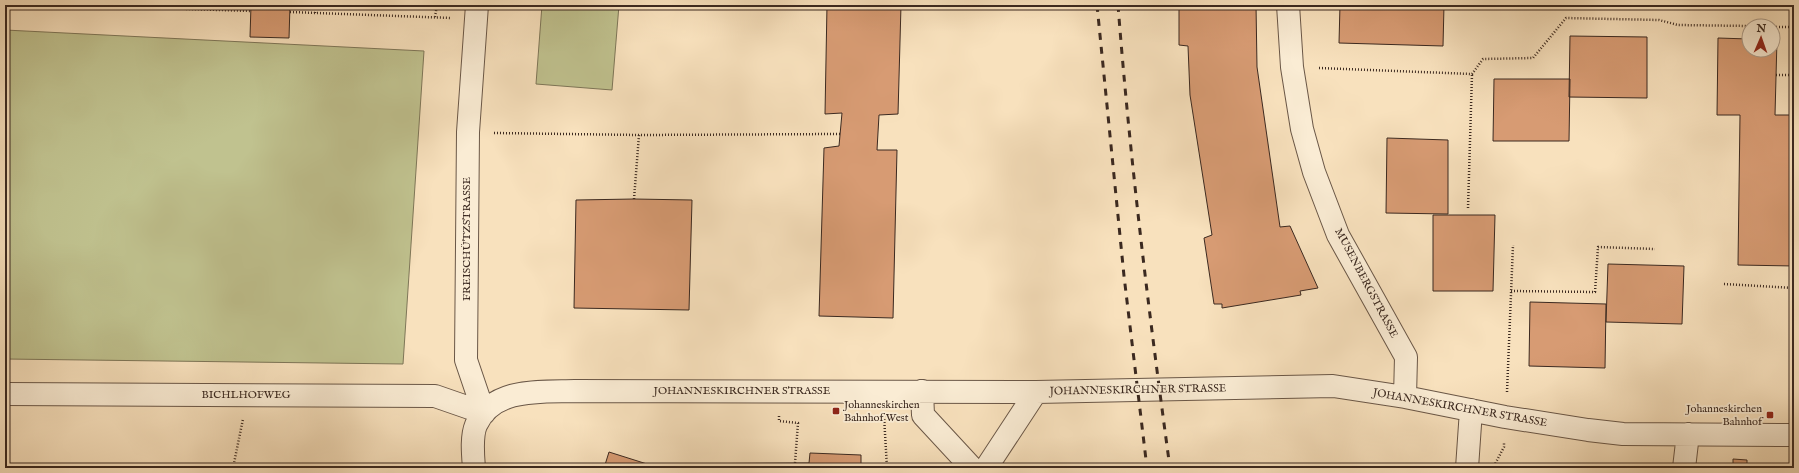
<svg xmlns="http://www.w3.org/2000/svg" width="1799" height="473" viewBox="0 0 1799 473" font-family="'IM FELL English',serif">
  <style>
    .green { fill: #c0c28f; stroke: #7e7658 }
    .building { fill: #d79b73; stroke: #3b2920 }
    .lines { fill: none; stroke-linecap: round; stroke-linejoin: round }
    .minor-casing { stroke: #6a5747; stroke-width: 24 }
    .path { stroke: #3b2920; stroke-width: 2.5; stroke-dasharray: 1 2; stroke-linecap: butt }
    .minor { stroke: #faecd4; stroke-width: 22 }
    .rail { stroke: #3b2920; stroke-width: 3; stroke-dasharray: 7 7; stroke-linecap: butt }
    .poi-dot { fill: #8f2418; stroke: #faecd4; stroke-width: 1.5 }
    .labels { text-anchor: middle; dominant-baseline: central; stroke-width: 3.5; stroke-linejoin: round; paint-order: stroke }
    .street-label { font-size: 11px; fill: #3b2920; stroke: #faecd4 }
    .poi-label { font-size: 11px; fill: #3b2920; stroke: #faecd4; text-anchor: start }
  </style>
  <rect width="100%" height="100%" fill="#f8e1bd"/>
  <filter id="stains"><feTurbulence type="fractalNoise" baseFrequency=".005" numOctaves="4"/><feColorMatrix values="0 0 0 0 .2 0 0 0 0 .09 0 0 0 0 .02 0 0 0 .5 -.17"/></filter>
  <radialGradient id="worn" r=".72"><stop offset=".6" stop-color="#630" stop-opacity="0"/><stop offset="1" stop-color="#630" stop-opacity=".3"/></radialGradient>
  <path class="green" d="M542,5H619L612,90L536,84Z
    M5,30L424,51L403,364L5,359Z"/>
  <path class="building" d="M251,5H290L289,38L250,37Z
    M827,5H901L898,114L879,115L877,150H897L893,318L819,316L824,148L839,146L842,113L825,114Z
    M1179,5H1256L1257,67L1280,227L1290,226L1318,288L1300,291L1301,295L1222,308V304H1214L1204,238L1212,235L1190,95L1188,46L1179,45Z
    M1340,5H1444L1443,46L1339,43Z
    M1570,36L1647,37V98L1569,97Z
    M1718,38L1749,39V50H1773V39H1777L1775,115H1794V266L1738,265L1740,115H1717Z
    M1494,79H1570L1569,141H1493Z
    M1387,138L1448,140V214L1386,213Z
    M634,199L692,200L689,310L574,308L576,200Z
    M1433,215H1495L1493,291H1433Z
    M1608,264L1684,266L1682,324L1606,322Z
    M1530,302L1606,304L1605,368L1529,366Z
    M609,452L647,464L809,463L810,453L861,455V468H604Z
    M1733,459L1747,460V468H1733Z
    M1342,465L1387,468H1342Z"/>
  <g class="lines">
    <g class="minor-casing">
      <path id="minor" d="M477,5L468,132L466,360L484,413
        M1288,5L1292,67L1302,129L1314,172L1338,235L1406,357L1405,397
        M922,391L923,415L972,468
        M5,394L435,396L484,413
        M474,468C473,455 471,437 476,425C493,387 541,392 575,391L1036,392L1333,386L1405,397L1505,417L1588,430L1623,434L1794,435
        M986,468L1036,392
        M1467,468L1471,410
        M1684,468L1688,434"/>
    </g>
    <path class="path" d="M63,5L251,11
      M290,12L451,18
      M315,13V5
      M435,17L437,5
      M1773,27H1794
      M1319,68L1472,74L1483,59L1533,58L1566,18L1659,20L1678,25L1749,26
      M1776,75H1794
      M494,133L639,135L840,134
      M634,199L639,135
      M1468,208L1472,74
      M1724,284L1794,288
      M1511,291L1595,292L1598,247L1655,249
      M1507,392L1513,245
      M779,416V421L798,423L795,463
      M884,416L887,468
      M1494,466L1504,447V443
      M94,468V464L118,468
      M233,468L243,419"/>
    <use href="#minor" class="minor"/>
    <path class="rail" d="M1097,5L1124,276L1147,468
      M1118,5C1130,160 1149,314 1170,468"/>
  </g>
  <g class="poi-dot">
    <rect x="832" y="407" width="8" height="8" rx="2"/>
    <rect x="1766" y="411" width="8" height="8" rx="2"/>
  </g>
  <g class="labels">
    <g class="street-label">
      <text transform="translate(467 239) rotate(-90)">FREISCHÜTZSTRASSE</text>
      <text transform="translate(1366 283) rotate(62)">MUSENBERGSTRASSE</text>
      <text transform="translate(1138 390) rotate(-1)">JOHANNESKIRCHNER STRASSE</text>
      <text x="742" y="391">JOHANNESKIRCHNER STRASSE</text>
      <text x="246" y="395">BICHLHOFWEG</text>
      <text transform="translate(1460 408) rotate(10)">JOHANNESKIRCHNER STRASSE</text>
    </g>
    <g class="poi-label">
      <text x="844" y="405">Johanneskirchen<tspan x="844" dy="13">Bahnhof West</tspan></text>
      <text x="1762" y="409" text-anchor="end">Johanneskirchen<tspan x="1762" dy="13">Bahnhof</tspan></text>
    </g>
  </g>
  <rect width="1799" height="473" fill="none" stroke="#f8e1bd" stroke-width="20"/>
  <rect x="6" y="6" width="1787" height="461" fill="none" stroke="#3b2920" stroke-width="2"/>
  <rect x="10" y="10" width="1779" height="453" fill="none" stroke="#3b2920"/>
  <g transform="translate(1761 38) rotate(2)"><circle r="19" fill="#faecd4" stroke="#ae9e8c"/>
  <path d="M0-3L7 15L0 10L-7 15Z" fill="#8f2418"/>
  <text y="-6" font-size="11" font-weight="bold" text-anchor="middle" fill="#3b2920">N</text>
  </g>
  <rect width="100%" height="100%" filter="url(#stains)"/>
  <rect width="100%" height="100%" fill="url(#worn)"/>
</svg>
